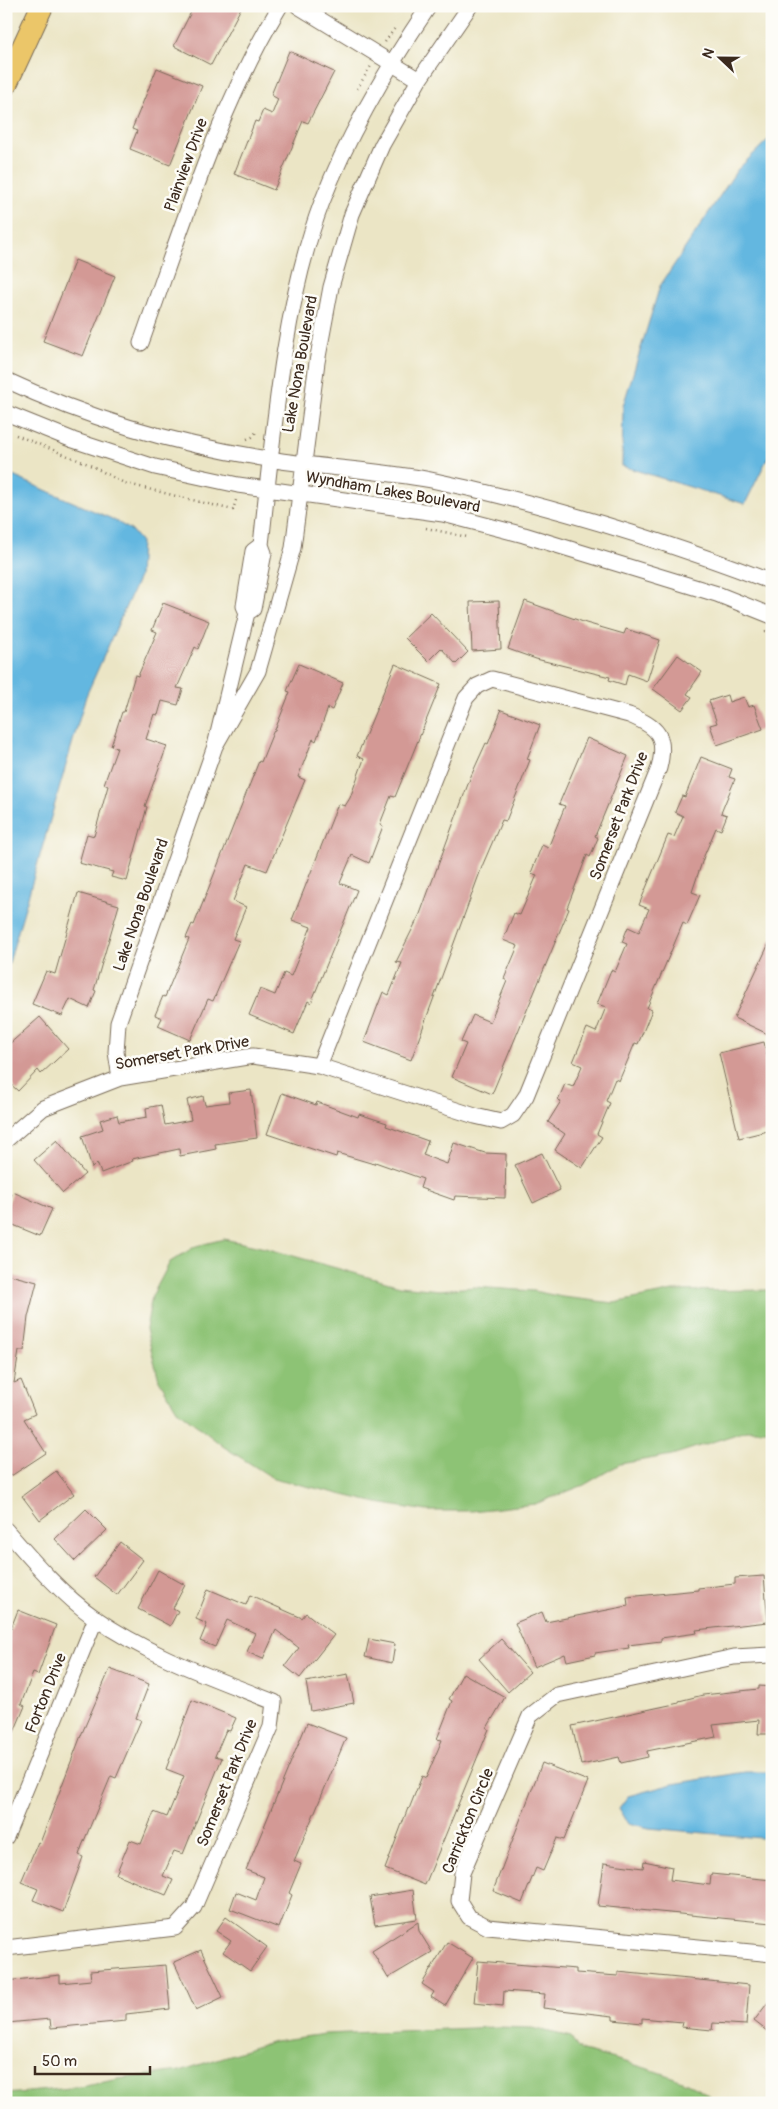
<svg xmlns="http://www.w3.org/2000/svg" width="778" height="2109" viewBox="0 0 778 2109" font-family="Pangolin,sans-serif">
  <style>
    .green { fill: #8dc375; stroke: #64764a }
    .water { fill: #64b7e0; stroke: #50707f }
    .building { fill: #d39995 }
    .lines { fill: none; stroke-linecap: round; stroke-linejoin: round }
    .minor-casing { stroke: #796b58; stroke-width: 17 }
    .highway-casing { stroke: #796b58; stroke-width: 24 }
    .path { stroke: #796b58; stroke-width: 2.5; stroke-dasharray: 1 4; stroke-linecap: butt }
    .minor { stroke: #fff; stroke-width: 15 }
    .highway { stroke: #ebc669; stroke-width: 22 }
    .labels { text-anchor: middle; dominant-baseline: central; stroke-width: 5; stroke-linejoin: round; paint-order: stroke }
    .street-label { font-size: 16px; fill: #3b2a1e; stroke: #fdfcf7 }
  </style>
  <rect width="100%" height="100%" fill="#fdfcf7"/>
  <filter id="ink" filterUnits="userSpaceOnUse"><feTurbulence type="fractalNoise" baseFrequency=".02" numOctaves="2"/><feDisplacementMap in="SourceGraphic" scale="10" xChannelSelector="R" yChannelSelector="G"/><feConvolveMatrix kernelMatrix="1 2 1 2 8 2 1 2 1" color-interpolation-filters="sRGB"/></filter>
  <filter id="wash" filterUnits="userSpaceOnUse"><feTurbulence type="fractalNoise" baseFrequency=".0096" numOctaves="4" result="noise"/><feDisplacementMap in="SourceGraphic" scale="20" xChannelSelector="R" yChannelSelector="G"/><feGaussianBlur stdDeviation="1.12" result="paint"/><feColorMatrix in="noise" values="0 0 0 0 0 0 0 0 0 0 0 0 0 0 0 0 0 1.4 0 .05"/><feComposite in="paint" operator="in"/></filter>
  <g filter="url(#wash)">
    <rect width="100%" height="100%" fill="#ebe5c5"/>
    <path class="green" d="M224,1239L265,1248L400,1286L439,1290L474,1287L534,1291L562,1297L614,1303L673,1291L772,1290V1430H749L672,1455L620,1464L584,1485L535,1504L472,1511H427L377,1503L273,1478L224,1447L177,1410L159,1380L146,1329L152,1296L170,1262L196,1246Z
      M496,2027L532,2028L571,2037L577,2047L583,2051C610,2058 703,2080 716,2103H6V2094L81,2087L118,2079L180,2071L274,2041L325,2034Z"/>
    <path class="water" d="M772,136V449L745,504L622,466L623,406L660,286L737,170Z
      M6,473L110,518L131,530L141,542L139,577L86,696L6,973Z
      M745,1772H772V1839L649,1828L628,1823L619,1808L628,1796L673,1784Z"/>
    <g id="blocks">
      <path class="building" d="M194,6H242L211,65L174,46Z
        M289,51L334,72L308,123L303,121L274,190L234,174L255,121L258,122L263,110L272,114L278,99L271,95Z
        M157,68L202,86L170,165L130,149L137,131L132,129Z
        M75,260L115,276L83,356L43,341Z
        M499,601L501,649L472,651L470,602Z
        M525,601L586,623L624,634L626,629L660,640L647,681L628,674L625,685L609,680L610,677L536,659L508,649Z
        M163,603L209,621L198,649L195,647L177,688L183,689L178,705L162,701L158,715L154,714L146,739L167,746L145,806L147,807L127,881L111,877L113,872L79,863L87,834L94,836L108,786L104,784L117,748L111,746L122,712H124L135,675L138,676L157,632L152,630Z
        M431,613L468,652L456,664L441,648L428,661L405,638Z
        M678,655L702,672L687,694L692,697L682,710L653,689Z
        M299,664L343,683L332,710L328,708L316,741L313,739L298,777L305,780L267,871L248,864L233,901L246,907L233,939L239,941L213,1001L208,999L190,1040L158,1026L162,1018L155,1015L163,996L165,997L189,939L186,938L192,924L194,925L259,761L261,762L274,730H275L290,692L287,691Z
        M395,664L441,684L395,797L391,796L380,824L383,826L369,863L352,855L340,883L357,890L311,1003L308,1001L294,1034L249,1015L260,989L275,995L284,973L291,976L311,927L292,920L338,804L345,806L350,798L364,759L357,756Z
        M727,695L729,702L744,697L748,707L754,705L763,729L717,745L710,725L717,723L709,701Z
        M499,709L540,725L527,759L530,760L506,821L502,820L483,864L411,1060L364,1042L383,992L389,995L402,963L396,962L420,914L471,776L486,743L488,744L501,711Z
        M587,738L628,756L595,836L598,838L590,857L587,855L567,908L569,909L492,1094L452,1077L466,1044L461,1042L473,1015L490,1022L507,981L504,979L518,946L503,940L514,913L520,915L537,875L531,873L542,845L548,848L565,806L559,804Z
        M701,757L732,769L729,777L735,779L721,813L727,815L721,830L716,828L704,856L692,892L700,895L687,925L683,923L647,1008L652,1010L638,1044L635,1043L619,1081L615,1079L606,1101L610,1103L597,1134L602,1137L582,1168L555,1150L565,1134L548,1122L561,1101L558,1100L565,1084L573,1087L582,1066L573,1062L587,1028L596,1032L606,1007L597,1004L611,970L615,972L627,944L622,942L628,927L639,932L649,909L639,905L668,835L674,837L683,816L675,812L682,796L685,797Z
        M78,893L119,905L94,990L96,991L89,1008L70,999L62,1016L32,1004L46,971L55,974Z
        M772,937V1036L734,1018Z
        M40,1017L68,1049L41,1074L38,1070L18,1091L6,1080V1047Z
        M764,1042L772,1076V1130L739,1138L719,1053Z
        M251,1090L257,1138L215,1144L216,1149L180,1156L179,1149L132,1159L133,1161L101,1173L97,1163L92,1168L82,1136L103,1129L100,1120L117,1115L119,1122L147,1117L146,1108L161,1105L165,1125L191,1120L187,1100L203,1096L205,1105L229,1102L228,1093Z
        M282,1093L316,1105L317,1102L358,1117L359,1114L387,1123L386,1126L428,1141L423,1155L447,1164L454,1143L485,1153L506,1154L505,1198L455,1196L454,1200L420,1188L423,1179L375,1162L374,1164L337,1153L336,1157L267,1134Z
        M57,1140L85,1174L63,1193L34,1160Z
        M542,1153L560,1190L533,1203L515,1165Z
        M13,1192L52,1209L40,1236L6,1222V1208Z
        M6,1274L37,1282L28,1317L24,1351H19L14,1383L21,1380L35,1414L24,1419L46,1453L11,1476L6,1468V1386L9,1385H6Z
        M56,1471L74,1494L40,1520L22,1496Z
        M86,1509L107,1530L75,1561L55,1539Z
        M120,1542L143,1560L117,1595L94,1577Z
        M158,1570L185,1585L173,1608L178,1611L170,1626L138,1609Z
        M764,1576L768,1622L696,1630L697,1633L661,1638V1641L628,1645L629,1648L595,1653V1655L567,1661L565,1654L534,1667L515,1623L542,1612L546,1622L628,1606L627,1597L698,1590V1588L735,1584V1578Z
        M208,1589L246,1605L250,1595L302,1618L306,1613L334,1635L300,1678L285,1666L299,1648L276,1630L263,1659L247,1652L255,1633L227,1620L215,1647L200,1641L207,1624L196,1619Z
        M18,1610L56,1625L38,1675L33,1673L21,1704L25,1706L6,1751V1641Z
        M369,1639L395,1644L392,1663L365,1657Z
        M501,1639L530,1672L508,1692L479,1659Z
        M110,1669L149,1684L136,1718L141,1720L116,1778L111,1776L82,1846L79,1855L83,1857L63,1912L33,1900L38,1889L21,1882L38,1842L40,1843L82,1733Z
        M463,1673L505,1697L487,1728L489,1729L425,1885L385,1869L408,1808L409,1809L422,1776L426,1778L442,1740L437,1739L452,1701L449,1699Z
        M348,1674L354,1703L311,1711L306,1682Z
        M759,1686L772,1687V1734H758L759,1720L713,1725L716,1737L647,1751L648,1757L621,1763L619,1757L581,1765L572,1726L679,1703V1701L703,1695L759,1689Z
        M192,1700L236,1718L230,1731L226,1730L215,1756L222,1758L183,1854L174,1851L163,1876L173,1880L166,1895L116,1874L130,1840L141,1844L154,1812L167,1817L184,1776L166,1769Z
        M307,1723L346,1738L294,1861L301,1864L289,1893L292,1895L279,1928L230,1909L236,1892L256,1900L264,1877L246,1870Z
        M542,1763L588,1781L564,1840L557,1838L543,1871L536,1868L522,1903L493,1891Z
        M644,1861L672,1867L670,1880L710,1885L711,1874L772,1880V1923L598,1906L604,1863L643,1868Z
        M413,1890L417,1919L375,1925L370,1897Z
        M226,1917L267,1947L250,1971L223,1952L231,1941L216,1931Z
        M418,1922L419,1931L432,1952L388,1978L372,1951Z
        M447,1942L473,1958L445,2006L431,1997L434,1992L422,1984Z
        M201,1950L223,1997L196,2010L174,1962Z
        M478,1961L576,1969V1973L618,1976V1972L749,1985L746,2025L713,2023L712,2030L681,2027L682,2022L642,2018V2023L613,2020V2016L543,2008L545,1994L504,1991L503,2006L474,2003Z
        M166,1965L170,2009L126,2014V2021L51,2028L50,2019L7,2023L6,1981L60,1975V1983L91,1980L90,1971Z
        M772,1997V2035L754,2021Z"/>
    </g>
  </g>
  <g filter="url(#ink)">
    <use href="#blocks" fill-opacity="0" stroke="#796b58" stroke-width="1"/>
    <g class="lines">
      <g class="minor-casing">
        <path id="minor" d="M298,6L419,80
          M141,343C182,228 217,111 280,6
          M6,380C89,419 179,445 269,459C323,468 378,470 431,480C547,504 662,540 772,582
          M6,413L73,440L155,467L238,485L443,514L524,535L717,594L772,616
          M247,613L253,609L264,553L261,545C273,436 283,305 322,202C349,132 387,68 429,6
          M215,746L258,671L293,548L317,362L331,287L352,214L382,145L419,80L470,6
          M120,1078L116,1052L118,1023L215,746L247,613L244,606L253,551L261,545
          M6,1140L43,1108L120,1078L253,1056L319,1066L475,1116L501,1122L513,1115L526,1096L659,768C667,736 658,727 629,715L492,679L477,686L466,698L319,1066
          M6,1530C33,1561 61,1594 95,1618C149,1656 214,1678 274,1702L271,1727L194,1907L175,1928L6,1948
          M772,1655L734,1657L557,1695L530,1716L462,1873L459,1901L469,1917L488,1927L772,1954
          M6,1837L96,1618"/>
      </g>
      <g class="highway-casing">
        <path id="highway" d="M6,84L42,6"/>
      </g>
      <path class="path" d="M385,42L395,28
        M357,89L371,66
        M16,435L88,464L124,483L233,510L236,500
        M247,439L252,437L257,431
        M426,528L467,537
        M765,631L772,634"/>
      <use href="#minor" class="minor"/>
      <use href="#highway" class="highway"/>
    </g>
  </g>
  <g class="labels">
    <g class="street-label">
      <text transform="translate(186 165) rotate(-70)">Plainview Drive</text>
      <text transform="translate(300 364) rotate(-80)">Lake Nona Boulevard</text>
      <text transform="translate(393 492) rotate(10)">Wyndham Lakes Boulevard</text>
      <text transform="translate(619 816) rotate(-69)">Somerset Park Drive</text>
      <text transform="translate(141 905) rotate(-71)">Lake Nona Boulevard</text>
      <text transform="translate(182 1053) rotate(-10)">Somerset Park Drive</text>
      <text transform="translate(46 1693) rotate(-68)">Forton Drive</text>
      <text transform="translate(227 1783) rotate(-68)">Somerset Park Drive</text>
      <text transform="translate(468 1821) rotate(-68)">Carrickton Circle</text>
    </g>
  </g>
  <rect width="778" height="2109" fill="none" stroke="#fdfcf7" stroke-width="25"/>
  <g transform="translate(720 58) rotate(292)" stroke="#fdfcf7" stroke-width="4" paint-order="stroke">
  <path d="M0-4L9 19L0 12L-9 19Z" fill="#3b2a1e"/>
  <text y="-8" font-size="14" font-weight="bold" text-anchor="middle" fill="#3b2a1e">N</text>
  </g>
  <path d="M35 2066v8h115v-8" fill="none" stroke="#3b2a1e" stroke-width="2.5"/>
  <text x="42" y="2066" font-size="15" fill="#3b2a1e" stroke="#fdfcf7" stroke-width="4" paint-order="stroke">50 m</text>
</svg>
